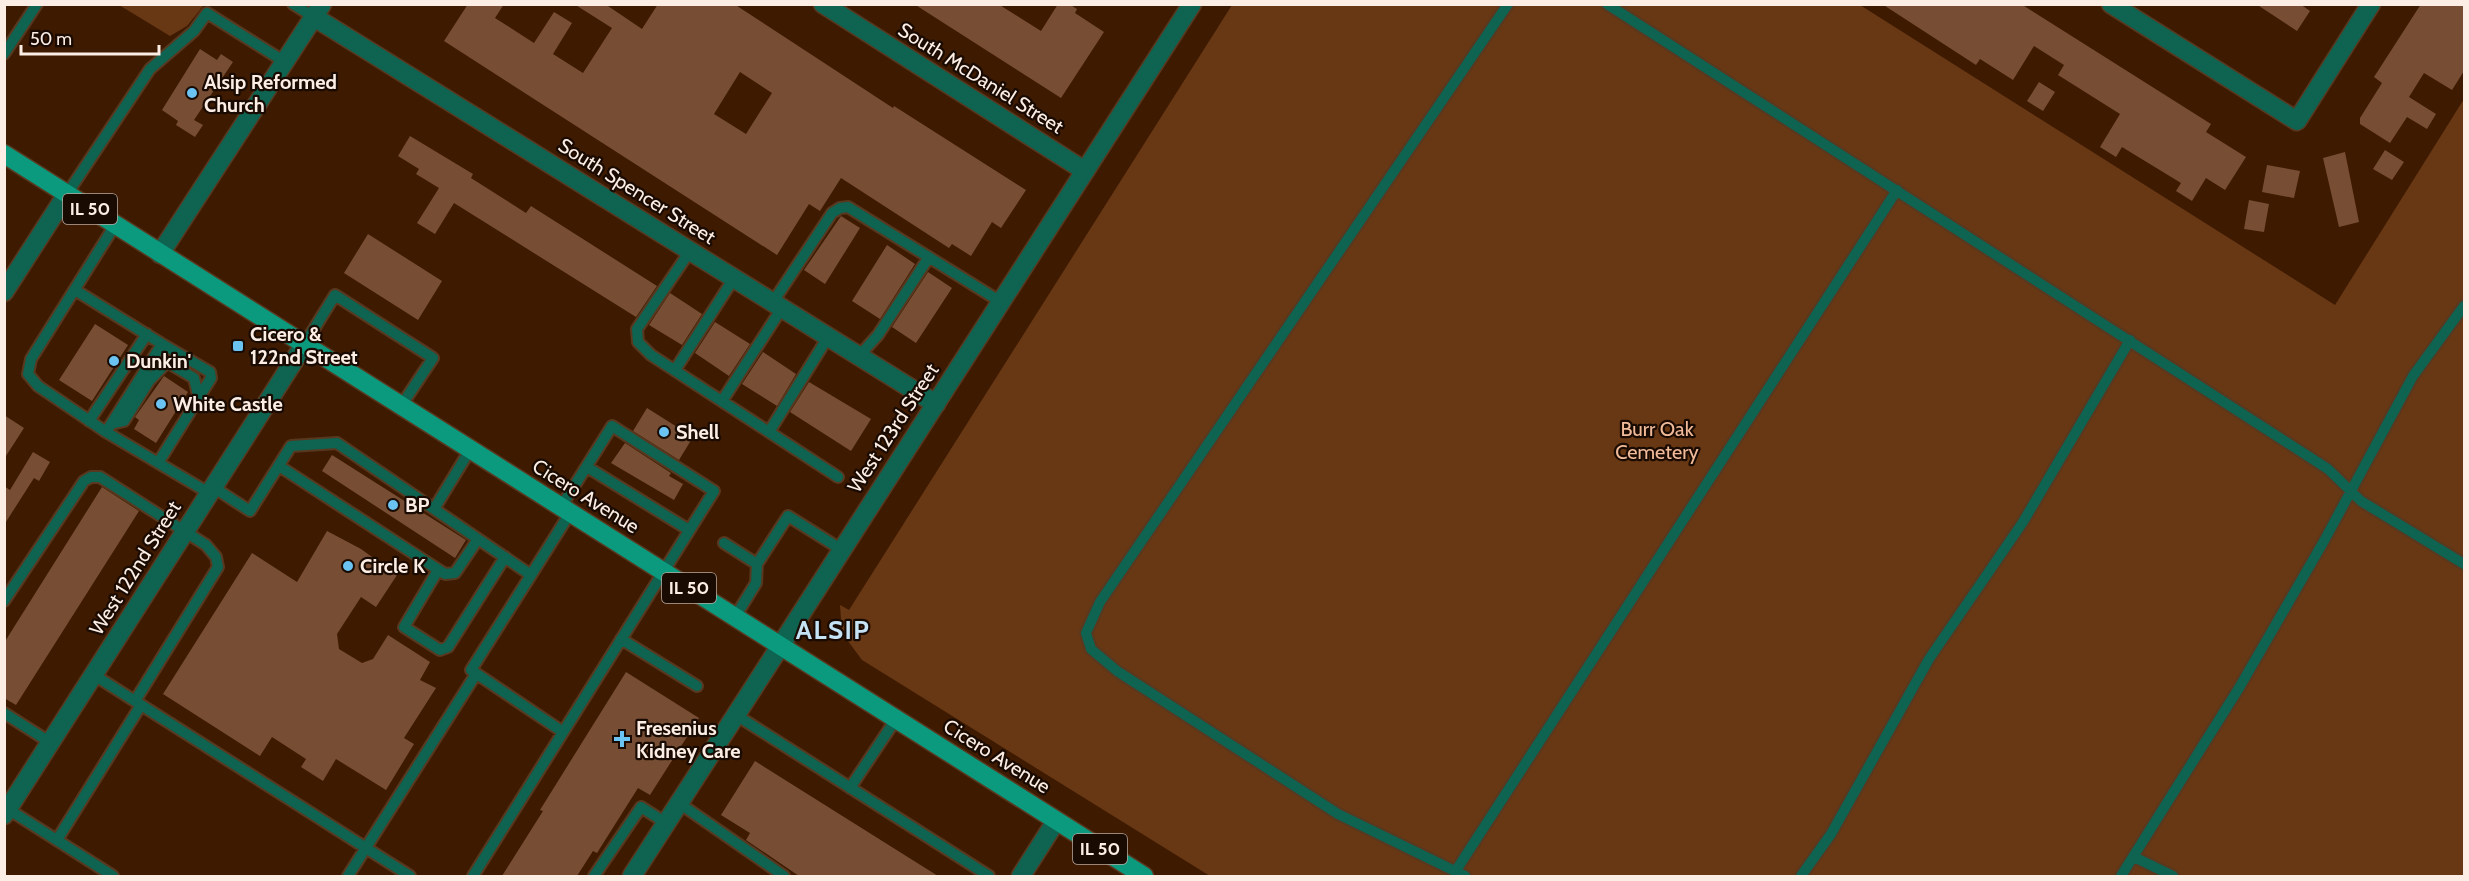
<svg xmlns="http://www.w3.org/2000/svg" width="2469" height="881" viewBox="0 0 2469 881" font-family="Cabin,sans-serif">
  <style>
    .green { fill: #683814 }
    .building { fill: #774e33; fill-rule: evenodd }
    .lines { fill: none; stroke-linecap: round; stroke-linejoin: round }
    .service-casing { stroke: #593820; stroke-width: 14 }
    .minor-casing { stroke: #593820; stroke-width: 21 }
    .tertiary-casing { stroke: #593820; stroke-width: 21 }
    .primary-casing { stroke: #593820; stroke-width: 21 }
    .service { stroke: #0e6351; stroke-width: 10 }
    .minor { stroke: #0e6351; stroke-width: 18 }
    .tertiary { stroke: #0e6351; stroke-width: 18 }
    .primary { stroke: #0c9a7e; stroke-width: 18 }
    .poi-dot { fill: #6bc3f2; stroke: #190a02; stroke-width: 2 }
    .labels { text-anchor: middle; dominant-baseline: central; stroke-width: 4.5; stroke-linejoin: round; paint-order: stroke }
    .shield { fill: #190a02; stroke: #b9aaa1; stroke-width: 1.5 }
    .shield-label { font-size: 18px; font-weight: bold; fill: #fdeee5 }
    .street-label { font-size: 20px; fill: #fdeee5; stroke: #190a02 }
    .poi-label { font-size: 20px; font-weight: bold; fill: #fdeee5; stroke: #190a02; text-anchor: start }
    .park-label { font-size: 20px; fill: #f1bb99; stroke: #190a02 }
    .district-label { font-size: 26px; font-weight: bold; letter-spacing: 1.5px; fill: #c5e3f4; stroke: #190a02 }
  </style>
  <rect width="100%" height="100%" fill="#3e1a00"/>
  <path class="green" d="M119,5H204L187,26L170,36Z
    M1232,5H1860L2335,305L2464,99V876H1210L862,660L842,633L840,605L849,610Z"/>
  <path class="building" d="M468,4H504L495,18L534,43L554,12L572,23L553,54L583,73L612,28L574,4H605L642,29L658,4H734L893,108L894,106L1026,190L1001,228L992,222L971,256L952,244L949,248L841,178L820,211L809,204L777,255L444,41ZM740,72L772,93L746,134L714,114Z
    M914,4H998L1041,31L1058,4H1069L1077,9L1075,13L1104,32L1061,98Z
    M1882,4H2021L2211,124L2206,132L2246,157L2225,190L2206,178L2192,201L2176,191L2181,183L2122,147L2116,157L2100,147L2120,114L2058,75L2064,65L2034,46L2013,80L1980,59L1976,65Z
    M2256,4H2300L2310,11L2297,31Z
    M2421,4H2464V71L2452,90L2424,73L2409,97L2436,114L2427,129L2407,117L2390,143L2360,124V118L2382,83L2374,77Z
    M200,49L217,60L221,54L233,62L194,120L203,125L195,137L176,125L178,121L162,110Z
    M2039,82L2055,92L2043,111L2027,101Z
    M410,136L473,174L471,178L526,213L531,206L657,286L636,317L454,203L435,234L417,223L439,188L416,174L419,169L398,156Z
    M2385,150L2404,162L2392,180L2373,169Z
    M2345,152L2359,222L2339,227L2323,158Z
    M2267,165L2300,171L2294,198L2262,192Z
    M2249,200L2269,204L2264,232L2244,229Z
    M841,216L860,228L825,284L804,270Z
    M368,234L442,281L418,320L344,273Z
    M887,245L915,264L880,319L852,301Z
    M928,272L952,288L916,343L892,327Z
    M670,293L702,314L682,345L649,325Z
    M715,322L750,344L729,376L695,353Z
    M95,324L128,345L92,401L59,380Z
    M763,352L796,374L777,406L742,384Z
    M164,376L188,392L156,443L134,429L139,420L135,417Z
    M809,382L871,419L851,451L790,412Z
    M647,408L693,437L679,460L633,431Z
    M4,415L24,428L4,459Z
    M625,443L671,473L669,476L683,484L674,500L611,463Z
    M33,452L50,462L39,481L34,478L4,525V486L10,490Z
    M332,455L466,540L455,558L322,471Z
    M102,487L139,511L16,705L4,698V643Z
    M327,531L361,549L397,575L376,607L361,597L337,634L339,649L362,663L373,659L388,635L430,662L420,680L436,688L404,738L414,744L386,790L336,759L323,781L301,767L306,759L272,737L260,756L163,694L252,553L297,582Z
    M626,672L699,718L650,795L638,788L597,853L593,851L577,876H502L543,811L540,810Z
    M755,761L938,876H799L746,840L750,833L721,815Z"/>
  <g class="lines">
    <g class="service-casing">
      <path id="service" d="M293,4L314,17
        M1607,4L2328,469L2361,501L2464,564
        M4,54L37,4
        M67,194L150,69L194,31L207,13L285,62
        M115,225L31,359L28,374L38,386L106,432L209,493
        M690,251L637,329L638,342L651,355L838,477
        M75,290L162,344
        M773,302L832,213L840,208L848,207L1001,302
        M304,345L335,295L433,358L401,406
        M859,356L878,335L929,257
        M675,370L734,278
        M722,401L782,308
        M89,421L147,334
        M111,424L124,421L149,381L167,362L194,378L199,399
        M106,432L162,344L210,372L211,378L158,463
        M769,432L828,337
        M279,466L445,574L455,573L478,539
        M587,467L689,530
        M213,487L250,511L291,446L337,443L531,575L570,513
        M434,509L470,450
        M724,543L757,564
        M438,570L404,627L440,650L448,647L505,557
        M531,575L471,670L563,732
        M4,601L84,481L91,477H100L206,545L216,557L218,567L135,701
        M735,617L756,583L757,564L788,516L842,550
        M621,639L697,686
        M94,675L410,876
        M4,713L51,743
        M736,715L989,876
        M850,788L896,719
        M679,803L784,876
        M8,809L113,876
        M57,840L141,705
        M2134,857L2173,876
        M1455,872L1897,190
        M348,876L476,674
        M473,876L714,491L612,426L561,507
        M594,876L641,807L666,823
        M1465,876L1338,814L1117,671L1091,649L1086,633L1100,602L1508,4
        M1801,876L1831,834L1929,659L2023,522L2130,340
        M2121,876L2239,688L2324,541L2413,376L2464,306"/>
    </g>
    <g class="minor-casing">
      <path id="minor" d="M823,4L1085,171
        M2111,4L2297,121L2371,4
        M314,17L936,404
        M160,254L322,4
        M4,292L67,194
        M632,876L781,645
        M1021,876L1056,821"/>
    </g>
    <g class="tertiary-casing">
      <path id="tertiary" d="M781,645L1192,4
        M4,815L304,345"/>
    </g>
    <g class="primary-casing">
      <path id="primary" d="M4,154L1144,876"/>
    </g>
    <use href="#service" class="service"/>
    <use href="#minor" class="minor"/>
    <use href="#tertiary" class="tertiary"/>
    <use href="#primary" class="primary"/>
  </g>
  <g class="poi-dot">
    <circle cx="192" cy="93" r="6"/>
    <rect x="232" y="340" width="12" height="12" rx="3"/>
    <circle cx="114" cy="361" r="6"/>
    <circle cx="161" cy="404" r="6"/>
    <circle cx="664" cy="432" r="6"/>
    <circle cx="393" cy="505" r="6"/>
    <circle cx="348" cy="566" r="6"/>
    <path d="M619 730h6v6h6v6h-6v6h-6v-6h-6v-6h6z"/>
  </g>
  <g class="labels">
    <g class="shield">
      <rect x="63" y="194" width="54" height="30" rx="4.5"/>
      <rect x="662" y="573" width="54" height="30" rx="4.5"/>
      <rect x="1073" y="834" width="54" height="30" rx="4.5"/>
    </g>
    <g class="shield-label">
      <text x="90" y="209">IL 50</text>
      <text x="689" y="588">IL 50</text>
      <text x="1100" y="849">IL 50</text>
    </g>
    <g class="street-label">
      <text transform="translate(981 78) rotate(32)">South McDaniel Street</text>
      <text transform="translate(637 191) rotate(32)">South Spencer Street</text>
      <text transform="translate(893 428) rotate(-57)">West 123rd Street</text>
      <text transform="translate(586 496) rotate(32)">Cicero Avenue</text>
      <text transform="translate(135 568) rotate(-58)">West 122nd Street</text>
      <text transform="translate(997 756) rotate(32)">Cicero Avenue</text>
    </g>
    <g class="poi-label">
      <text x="204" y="82">Alsip Reformed<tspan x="204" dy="23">Church</tspan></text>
      <text x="250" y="334">Cicero &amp;<tspan x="250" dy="23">122nd Street</tspan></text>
      <text x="126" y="361">Dunkin'</text>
      <text x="173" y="404">White Castle</text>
      <text x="676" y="432">Shell</text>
      <text x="405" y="505">BP</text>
      <text x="360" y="566">Circle K</text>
      <text x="636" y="728">Fresenius<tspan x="636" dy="23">Kidney Care</tspan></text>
    </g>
    <g class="park-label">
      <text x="1657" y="429">Burr Oak<tspan x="1657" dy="23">Cemetery</tspan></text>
    </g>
    <g class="district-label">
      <text x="833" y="630">ALSIP</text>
    </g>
  </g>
  <rect width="2469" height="881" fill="none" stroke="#fdeee5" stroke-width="12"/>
  <path d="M21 45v9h138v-9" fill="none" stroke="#fdeee5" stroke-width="3"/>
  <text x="30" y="45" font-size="18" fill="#fdeee5" stroke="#190a02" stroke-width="4.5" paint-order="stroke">50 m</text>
</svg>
